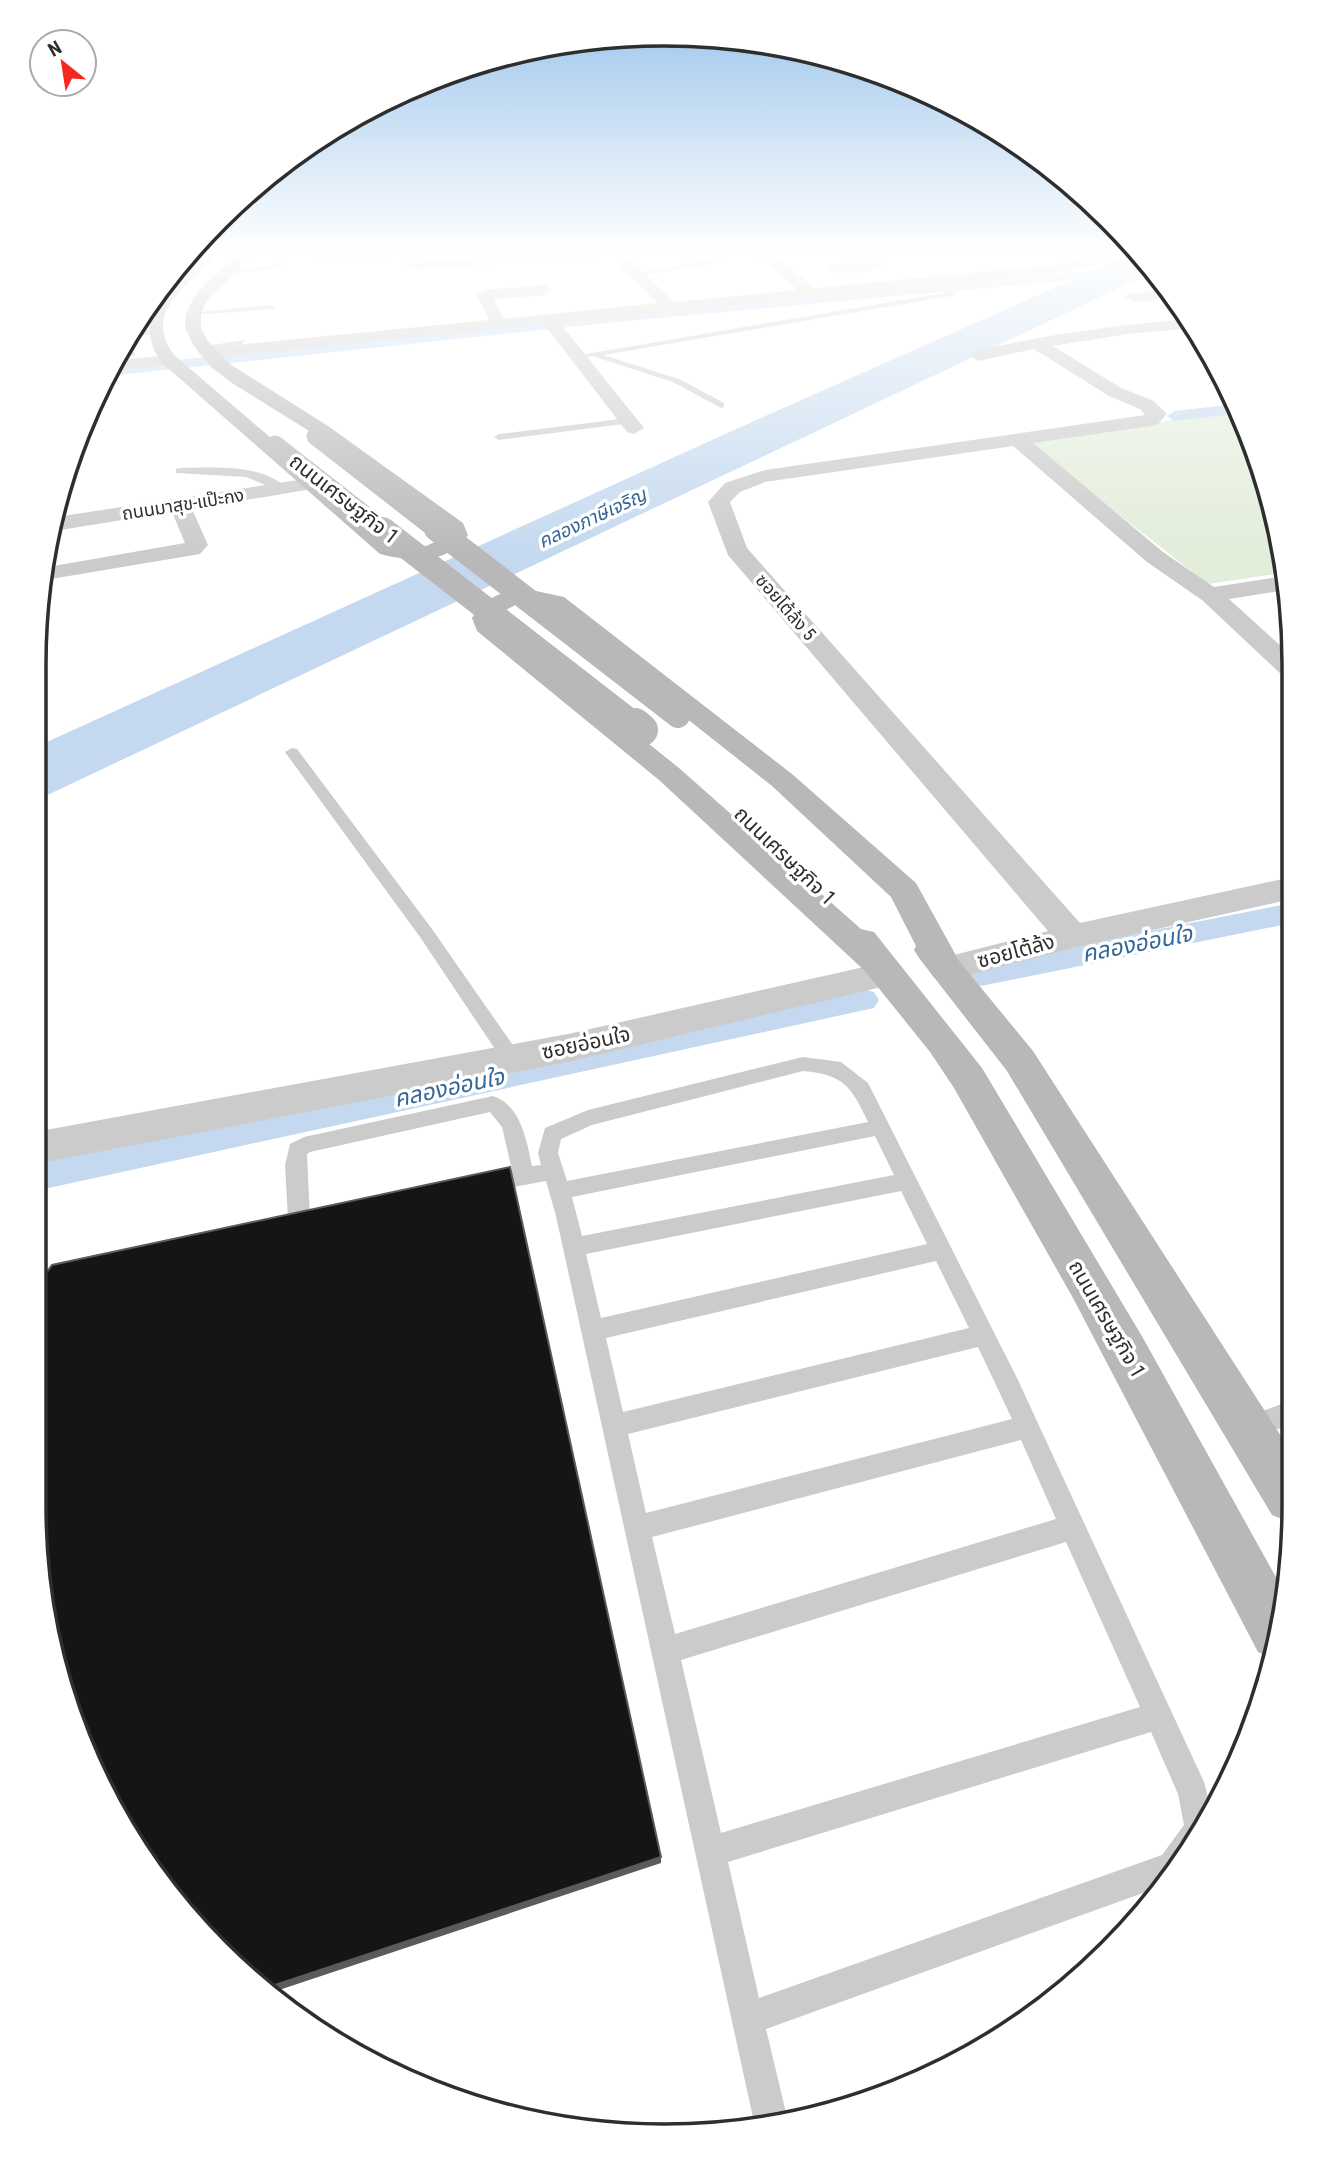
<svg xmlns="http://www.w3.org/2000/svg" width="1328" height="2170" viewBox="0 0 1328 2170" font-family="'Roboto Condensed','Noto Sans Thai',sans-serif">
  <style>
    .green { fill: #e2edda }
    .water { fill: #c4d9ef }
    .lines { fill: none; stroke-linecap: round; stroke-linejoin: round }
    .canal { fill: #c4d9ef; fill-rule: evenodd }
    .lane { fill: #cbcbcb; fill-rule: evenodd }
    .street { fill: #cbcbcb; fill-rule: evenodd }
    .secondary { fill: #b8b8b8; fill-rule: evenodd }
    .secondary-bridge-far2 { stroke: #b8b8b8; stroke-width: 19 }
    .secondary-bridge-far1 { stroke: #b8b8b8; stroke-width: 24 }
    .secondary-bridge { stroke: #b8b8b8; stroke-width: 32 }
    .shaded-wall { fill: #5b5b5b }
    .building { fill: #151515; stroke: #5b5b5b; stroke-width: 2 }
    .labels { text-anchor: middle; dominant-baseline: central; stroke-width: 7; stroke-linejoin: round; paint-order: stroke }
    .far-street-label { font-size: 18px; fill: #2e2e2e; stroke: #fff }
    .far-water-label { font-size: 19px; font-style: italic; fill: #346698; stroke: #fff }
    .street-label { font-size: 21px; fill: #2e2e2e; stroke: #fff }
    .water-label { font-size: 23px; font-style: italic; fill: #346698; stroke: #fff }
    .rim { fill: none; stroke: #2e2e2e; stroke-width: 3.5 }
  </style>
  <rect width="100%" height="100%" fill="#fff"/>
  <path class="green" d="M1236,405L1261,462L1283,573L1208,584L1027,443L1185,418Z"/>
  <path class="water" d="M1135,252H1141L1155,271L37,800L38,746L734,430Z"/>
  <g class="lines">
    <path class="canal" d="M1121,268L1125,269V275L616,322L108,376L113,367C449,330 785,297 1121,268Z
      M1236,404L1240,413L1175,421L1167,416L1175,411Z
      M1292,903V923L981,986L970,983L966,975L970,967L981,964Z
      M863,989L874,992L879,1000L874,1008L35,1191V1161Z"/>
    <path class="lane" d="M719,257L721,260L698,267L636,276L632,274Z
      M281,262L284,266L273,270L226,273L222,271L272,266Z
      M954,291L957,295L603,355L679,379L724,403V407L721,408L673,382L592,356L579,359L575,356Z
      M273,305L276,309L192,315L188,313Z
      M156,330L159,334L131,336L134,331Z
      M245,340L242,344L202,350L198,347Z
      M124,348L135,353V357L122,353Z
      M628,418L633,421L631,423L499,440L494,437L499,434Z
      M180,468C214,468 260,463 287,488L278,490L246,477L176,473V469Z
      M292,748L297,749L432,929L519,1054L521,1059L519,1064H505L420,937L285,752Z
      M803,1057L841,1062L868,1083L1017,1378L1204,1782L1211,1809L1168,1884L766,2029L787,2117L754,2122L556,1216L546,1181L486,1192L479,1189L476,1183L479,1177L512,1170L502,1127L490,1112L310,1152L307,1154L310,1219L307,1225L299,1228L291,1225L288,1219L285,1165L290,1144L304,1137L493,1096C521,1105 527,1142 532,1166L541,1165L538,1153L545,1128L588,1110ZM803,1071C844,1075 851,1086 868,1122L567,1181L558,1153L561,1139L592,1125ZM875,1136L894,1175L582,1236L572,1197ZM901,1191L927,1244L601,1318L586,1254ZM936,1261L969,1328L623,1412L606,1338ZM978,1347L1012,1419L646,1513L628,1434ZM1021,1440L1056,1519L675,1634L652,1537ZM1066,1542L1140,1707L721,1833L681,1660ZM1151,1732L1178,1794L1184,1825L1162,1855L759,1998L728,1862Z
      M1290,1401V1425L1249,1439L1240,1435L1237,1427L1240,1419Z"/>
    <path class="street" d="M336,252H400L393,256L321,261L314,257L321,253Z
      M403,252H417L419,262L547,252H604L597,256L417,270L408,268Z
      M754,252H769L815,288L1062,264L1102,252H1121L1087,267L1062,272L560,323L644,428L634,434L627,432L544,324L206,358L198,353L206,348L489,320L477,295L485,290L544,285L552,290L544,295L494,299L504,319L658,303L618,264V258H628L674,302L798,290Z
      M855,252H870L884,264C874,272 836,277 826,269L833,265L865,261Z
      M177,266H193L200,270L193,274H170Z
      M1165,286L1171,294C1159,300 1136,306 1125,297L1128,294L1154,291Z
      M1189,319L1196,328L1127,334L1053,346L1121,388L1154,401L1167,414L1158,424L1151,426L1033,443L1163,552L1214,587L1284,576L1287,590L1229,599L1293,657V679L1284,677L1202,600L1147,562L1013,446L765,482L740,492L730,502L747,548L1080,923L1292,877V899L1072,948L946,981L934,978L928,969L934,960L1048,931L728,555L708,502L725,483L765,470L1145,415L1140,409L1109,396L1034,349L978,361L970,356L972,352C1043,335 1116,325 1189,319Z
      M169,355L178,360L175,364L111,371L117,360Z
      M311,478L318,480L321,484L318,488L192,509L208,545L200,554L39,581L42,568L185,543L172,512L54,531L56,517Z
      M886,962L898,965L904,974L898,983L568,1062L35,1164V1132L568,1034Z"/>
    <path class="secondary" d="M205,252H220C194,282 140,309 174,355L395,544L426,546L444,538L445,531L314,434L232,383L211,367L194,346L185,328L186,313L193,299L207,282L241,252H256L207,300L201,313V328L208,341L230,364L328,426L463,523L468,535C447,565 412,562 380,554L162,363C129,316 167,280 205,252Z
      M515,590L536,591L564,597L792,774L916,883L959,961L1033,1051L1290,1450V1522L1272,1515L1007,1071L919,958L914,950L916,946L891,897L772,786L546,607L515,605L499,614L498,623L679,768L861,929L874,932L982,1068L1143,1338L1287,1597L1271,1658L1258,1652L1073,1298L954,1088L930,1052L865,971L659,780L477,631L472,618C483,600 494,595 515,590Z"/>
    <path class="secondary-bridge-far2" d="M316,436L438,531
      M275,445L385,531"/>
    <path class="secondary-bridge-far1" d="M383,529L637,726
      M436,529L678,716"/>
    <path class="secondary-bridge" d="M635,724L642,730"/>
  </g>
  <path class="shaded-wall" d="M661,1857V1863L267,1994L263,1989Z"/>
  <path class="building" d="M510,1167L661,1857L263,1989L163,1890L67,1708L33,1506L34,1369L44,1276L52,1265Z"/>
  <linearGradient id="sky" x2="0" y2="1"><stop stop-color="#99c3eb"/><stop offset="0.45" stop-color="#fff"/><stop offset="1" stop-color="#fff" stop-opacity="0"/></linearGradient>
  <rect width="1328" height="556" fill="url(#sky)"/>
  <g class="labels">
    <g class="far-street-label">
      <text transform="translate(183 504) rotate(-9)">ถนนมาสุข-แป๊ะกง</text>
      <text transform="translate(786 607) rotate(49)">ซอยโต้ล้ง 5</text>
    </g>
    <g class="far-water-label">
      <text transform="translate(592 518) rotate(-25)">คลองภาษีเจริญ</text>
    </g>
    <g class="street-label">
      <text transform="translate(344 499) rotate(38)">ถนนเศรษฐกิจ 1</text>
      <text transform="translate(785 856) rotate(44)">ถนนเศรษฐกิจ 1</text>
      <text transform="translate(1016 951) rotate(-15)">ซอยโต้ล้ง</text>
      <text transform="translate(586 1043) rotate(-12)">ซอยอ่อนใจ</text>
      <text transform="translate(1107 1319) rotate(60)">ถนนเศรษฐกิจ 1</text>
    </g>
    <g class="water-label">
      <text transform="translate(1137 944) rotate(-11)">คลองอ่อนใจ</text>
      <text transform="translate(449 1088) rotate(-12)">คลองอ่อนใจ</text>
    </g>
  </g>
  <path d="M0 0H1328V2170H0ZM664 46H664A618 618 0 0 1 1282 664V1506A618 618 0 0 1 664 2124H664A618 618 0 0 1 46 1506V664A618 618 0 0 1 664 46Z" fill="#fff" fill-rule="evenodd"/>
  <path class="rim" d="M664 46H664A618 618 0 0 1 1282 664V1506A618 618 0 0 1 664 2124H664A618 618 0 0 1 46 1506V664A618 618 0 0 1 664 46Z"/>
  <g transform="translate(63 63) rotate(330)"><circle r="33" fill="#ffffff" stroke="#ababab" stroke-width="2"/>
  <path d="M0-5L12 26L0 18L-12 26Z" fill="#f7271e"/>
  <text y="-10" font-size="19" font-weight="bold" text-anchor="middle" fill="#2e2e2e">N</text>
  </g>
</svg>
